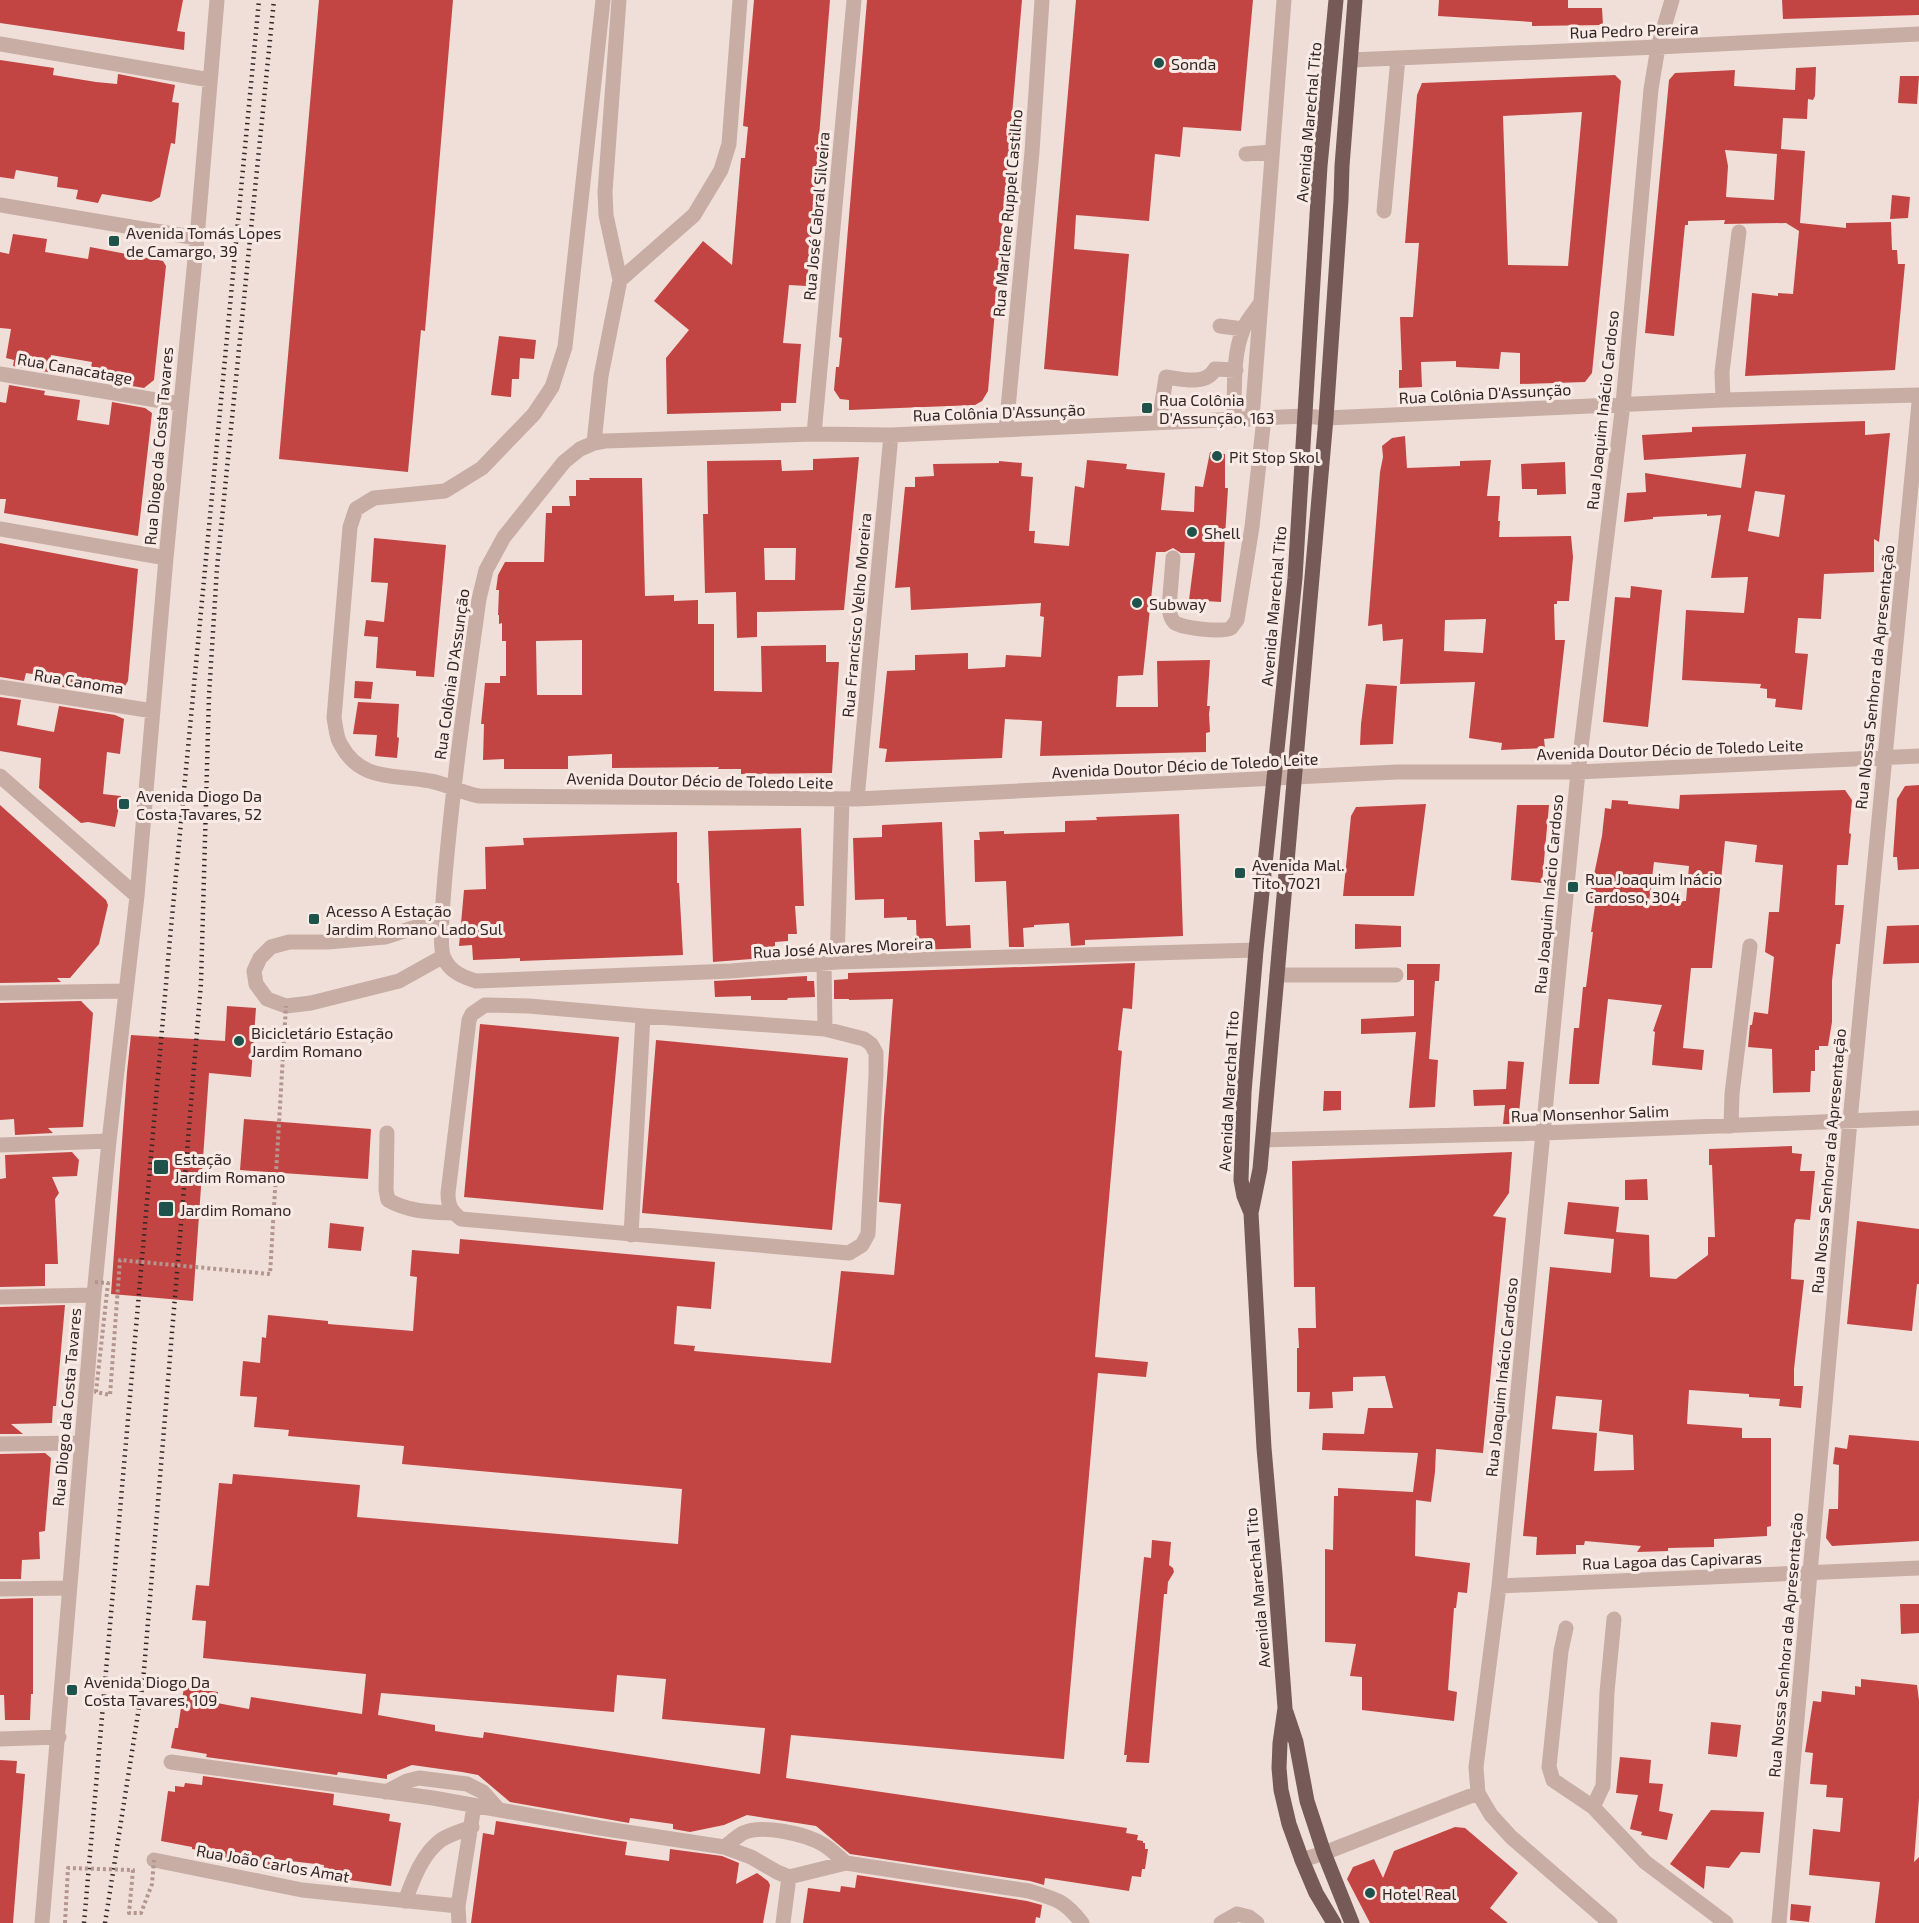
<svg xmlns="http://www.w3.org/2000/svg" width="1919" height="1923" viewBox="0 0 1919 1923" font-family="'Exo 2',sans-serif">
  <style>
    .building { fill: #c34543; fill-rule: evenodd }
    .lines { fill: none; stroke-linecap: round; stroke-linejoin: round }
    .minor { stroke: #c8ada5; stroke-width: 15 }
    .major { stroke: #755a57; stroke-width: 15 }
    .rail { stroke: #332726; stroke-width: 4.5; stroke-dasharray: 1.5 4.5; stroke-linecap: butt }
    .path-bridge { stroke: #b3968f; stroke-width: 4; stroke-dasharray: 3 3; stroke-linecap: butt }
    .poi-dot { fill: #1d534b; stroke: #f8eae4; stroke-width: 2 }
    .labels { text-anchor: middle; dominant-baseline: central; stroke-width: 6; stroke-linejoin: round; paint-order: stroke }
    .street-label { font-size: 16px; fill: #332726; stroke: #f8eae4 }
    .poi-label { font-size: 16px; fill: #332726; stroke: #f8eae4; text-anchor: start }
  </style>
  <rect width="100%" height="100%" fill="#f0dfd8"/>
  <path class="building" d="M0,0H183L177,31L185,32L184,50L0,23Z
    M319,0H453L425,331L421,330L408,472L279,459Z
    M754,0H830L807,286L789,285L783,343L801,344L796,403H781V411L667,414L666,358L689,330L654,301L703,241L732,265L741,158H745L748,127L743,126Z
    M867,0H1022L988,391L982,401L975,405L849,410V400L840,399L834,390L836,367H839L842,338L839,337Z
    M1076,0H1253L1241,131L1183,127L1180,157L1155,154L1149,221L1076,215L1074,249L1129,254L1118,376L1044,369Z
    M1439,0H1568V8H1602L1603,25L1532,26V22L1438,16Z
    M1782,0H1919V15L1783,19Z
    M0,60L54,68L53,75L96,82L117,84L118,74L175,85L172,102L179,103L175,144L171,143L160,197L151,202L102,194L98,203L76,199L78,190L57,187L58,177L16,170L14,179L0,177Z
    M1816,67L1815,96L1813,100L1808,99L1807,119L1783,118L1781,149L1805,151L1800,223L1846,228V223L1891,222L1892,250H1897L1898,264H1905L1895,370L1745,376L1752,293L1778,296V293L1793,294L1799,231L1786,223L1724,224L1725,220L1688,221V225H1685L1674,336L1645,333L1669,80L1675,73L1735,70L1734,86L1795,90L1796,68ZM1725,150L1777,154L1774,200L1726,197L1728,166Z
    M1615,75L1621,81L1592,373L1585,382L1520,384V353L1501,352L1499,369L1456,367V361L1421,362L1422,387L1399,388V370H1402L1400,317H1413L1419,243H1405L1417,95L1422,83ZM1582,112L1568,266L1508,265L1503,116Z
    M1900,76H1919L1917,104L1898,103Z
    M1892,195L1910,197L1908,218L1890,219Z
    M13,234L47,239L45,252L88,259L90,247L163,261L166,266L154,380L144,388L114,383L115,378L90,373L92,362L51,355L48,372L13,366L14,360L6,358L11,329L0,328V252L9,254Z
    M499,336L536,340L534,359L520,358L519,379H512L511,397L491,395Z
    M9,385L45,391L44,395L80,400L77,420L109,425L112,402L145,408L152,413L138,536L4,513L6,499H0V402L6,403Z
    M1865,421V435L1890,433L1879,542L1874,539V572L1824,574L1821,619L1798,618L1795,653L1808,654L1802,710L1775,707L1776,699L1767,698V689L1760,688L1761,684L1682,680L1686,610L1744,613L1748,577L1711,578L1721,515L1707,516V514L1653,517V519L1624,522L1627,493L1646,492L1645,473L1741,488L1746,454L1644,460L1642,435L1692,432V427ZM1755,491L1785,495L1779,537L1748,531Z
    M1405,436L1407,468L1460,466V461L1491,460L1487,496H1500L1498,521H1500L1499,537L1571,536L1573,557L1569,601H1557V604H1554L1555,640H1565L1554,738L1544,739L1545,748L1501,750L1502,743L1469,738L1475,682L1400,684L1403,639L1383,641L1382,624L1368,626L1380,472L1383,457L1382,446L1392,438ZM1486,619L1483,653L1444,651L1445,620Z
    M1210,452L1225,454V488H1228L1221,602L1189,600L1195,553H1181L1173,548L1165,552H1156L1143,675L1118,676L1116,707H1158L1157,661L1210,660L1207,706H1210L1209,714L1210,732L1206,733V752L1040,756L1042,721L1005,719L1002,758L885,762L887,749L879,748L887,671L915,670V655L968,653V669L1005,667L1006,655L1041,657L1044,617L1040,616L1041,603L911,610L910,587L895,588L905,487H915V477L934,476L933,464L999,463V461L1022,463L1021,476L1033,477L1029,531H1035L1034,543L1069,546L1075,486L1084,488L1087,460L1127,464L1126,469L1165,473L1161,510L1194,512L1195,486L1203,487Z
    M859,457L844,610L757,612V637L737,638L736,592L705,593L703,514H708L707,461L781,460L782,471L813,470V459ZM764,548H796L795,580H765Z
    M1565,462L1566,494L1537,495V489H1522L1521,464Z
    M589,478H642L645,596L674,595V601L698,600V624H714V691L762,692L761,646L826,645V662H839L832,773L741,774V769H718L719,767L612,768V754L568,756V769H504V759L483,760L484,724H481L485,683H500V676H506V641H502V623L499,624V615H498L499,590H496L498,575L505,562H544L546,513H552V506H570L569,496H576V480H590ZM582,640V695H537L536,641Z
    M374,538L446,545L434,677L416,676V671L376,668L378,637L364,636L366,620L384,622L388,583L371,582Z
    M0,543L138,569L128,681L119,696L62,687L64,679L26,673L24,681L0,677Z
    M1631,586L1662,590L1648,727L1603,722L1615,597L1630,598Z
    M355,681L373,682L371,699L354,698Z
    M1366,684L1397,686L1393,744L1360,745L1361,724Z
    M0,697L21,700L17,725L54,732L59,706L115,715L124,719L120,754L107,752L103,794L121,796L115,827L88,822L81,823L39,788L41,758L0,751Z
    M358,702L399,704L397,737L399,738L397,758L375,756L377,735L353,734Z
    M1919,785V869L1898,870L1897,857H1893L1897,799L1905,786Z
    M1845,790L1852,800L1849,833L1851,834L1848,865H1837L1835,905H1844L1840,944H1836L1832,981V1022L1828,1046H1819V1050H1815V1071H1811L1810,1092L1773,1093L1772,1049L1748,1047L1750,1025H1752L1754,1012L1768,1014L1774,957L1765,952L1769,912H1779L1783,865L1755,862L1757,845L1725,841L1712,968H1691L1683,1048L1704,1050L1702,1070L1652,1065L1655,1032L1653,1031L1662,1005L1608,999L1599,1084H1569L1574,1028H1579L1583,987H1586L1593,932H1591L1596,899H1589L1602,836L1605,808L1611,809L1612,800L1628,801V804L1679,809L1680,795ZM1654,862L1689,866L1686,901L1649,902Z
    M1426,804L1414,896H1343L1351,816L1356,807Z
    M0,805L106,900L108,905L99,944L70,978H57L61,982L0,983Z
    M1517,805H1549L1542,883L1511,880Z
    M1179,814L1183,936L1085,940V945L1071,946L1069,923L1034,925V927L1023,928L1024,947H1009L1006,881L975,882L974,840H980L979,832L1004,831V834L1065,832V821L1097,820L1096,817Z
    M942,822L946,926L970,925L971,948L917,950L916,920H907V917L884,918V899L855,900L853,838L882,837V825Z
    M801,828L804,906H795L797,934H788V941L775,942V957L713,962L708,831Z
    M677,832V883H679L683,955L520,961V958L473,960L472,945L459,946L464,890L486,889L485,847L524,845L523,838Z
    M1355,924L1401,926V947L1355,949Z
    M1919,925V963L1883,964L1887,926Z
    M1135,963L1132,1009L1123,1008L1118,1050L1122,1051L1095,1357L1148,1362L1146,1377L1098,1373L1064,1759L791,1735L786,1778L1127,1828L1126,1833L1138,1835L1137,1840L1143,1841V1843H1145V1849H1148L1145,1869H1142L1141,1877L1132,1876L1129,1891L1045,1878L1044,1885L1030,1881L850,1854L816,1826L747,1815L724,1825L690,1832L673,1829V1824L630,1818L629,1823L510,1802L478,1775L462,1772L412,1765L387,1775V1779L338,1772L337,1775L206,1757L207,1754L171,1748L175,1728H178L184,1687L218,1692L217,1703L249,1709L251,1697L362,1714L366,1674L203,1658L206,1621L192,1620L196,1585L209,1586L219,1483L232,1484L233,1474L360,1485L357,1517L678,1544L682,1489L402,1464L404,1446L288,1436L289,1430L254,1427L257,1397L240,1396L243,1361L260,1363L262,1337L266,1338L268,1315L328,1321V1324L413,1331L417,1277L410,1276L412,1250L459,1254L460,1239L715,1262L711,1309L677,1306L674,1344L695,1346L694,1351L831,1363L841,1271L894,1275L901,1204L879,1202L884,1117L893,999L849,1000V999H834V980L848,979V973ZM617,1675L666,1679L662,1719L765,1728L760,1774L484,1732L483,1738L467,1736L435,1731V1725L378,1715L381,1693L614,1712Z
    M1407,964H1440L1439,981H1435L1429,1059L1438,1060L1435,1107L1409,1108L1416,1032L1361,1034V1019L1414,1016V980H1407Z
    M807,976V981H814L815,997L788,998L787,1000H751V996L715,997L714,981Z
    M81,1001L93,1013L83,1127L48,1128L53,1133L15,1135L14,1119L0,1120V1003Z
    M227,1006L256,1008L251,1077L209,1073L193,1301L111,1294L127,1072L131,1035L225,1041Z
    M480,1024L619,1037L603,1210L464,1197Z
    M656,1040L848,1058L832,1230L642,1213Z
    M1508,1061L1524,1062L1518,1124H1503L1505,1105L1474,1106L1473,1090L1506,1089Z
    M1324,1091H1341V1110L1323,1111Z
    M244,1119L371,1129L368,1179L240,1170Z
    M1792,1146V1153L1802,1154L1800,1171H1815L1810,1220L1796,1219L1794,1224L1791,1279L1804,1280L1794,1369V1386H1803L1801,1408L1779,1406L1780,1399L1749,1397V1394L1689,1390L1687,1424L1742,1428V1438H1771V1526L1767,1527V1536L1714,1539V1547L1668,1548V1551L1637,1552L1641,1546L1585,1541L1584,1545H1576V1554L1536,1555L1537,1537L1523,1536L1550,1267L1611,1273L1614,1239L1564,1234L1568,1202L1619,1207L1616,1232L1649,1235L1650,1277L1676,1279L1708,1255V1237H1715L1712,1165H1709V1149ZM1556,1396L1602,1400L1599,1431L1633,1435L1634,1470L1594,1471L1597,1433L1552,1429Z
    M72,1152L79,1160L77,1176L52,1177L59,1193L55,1199L58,1264H45V1286L0,1287V1179L6,1178L5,1155Z
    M1512,1152L1509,1193L1493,1216L1506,1218L1483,1453L1436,1449L1435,1472L1431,1502L1416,1500L1415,1556L1470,1563L1467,1593L1458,1592L1456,1608H1454L1448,1690L1457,1692L1454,1721L1362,1710V1677L1350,1676L1356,1644L1325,1642V1549L1333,1550L1334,1496H1338V1488L1413,1492L1418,1453L1322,1450L1323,1433L1364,1434L1368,1408H1393L1385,1376L1353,1377V1391L1332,1392L1333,1408L1309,1409L1310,1392H1297V1348H1299L1298,1328H1316L1315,1287H1294L1292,1161Z
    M1647,1179L1648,1200H1625V1180Z
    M1857,1221L1919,1229V1284H1917L1912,1331L1847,1324Z
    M330,1223L364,1227L361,1251L328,1248Z
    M65,1305L56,1406H53L52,1423L11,1424L23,1434H0V1307Z
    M1849,1435L1919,1441V1541L1832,1546L1826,1538L1829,1509H1838L1839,1465L1833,1464L1835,1447L1847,1449Z
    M45,1453L51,1458L45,1531L39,1532L40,1559L22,1560L21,1579H0V1454Z
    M1152,1540L1171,1542L1169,1565L1173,1568L1174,1572L1168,1582L1167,1594H1164L1149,1763L1126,1762L1127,1755H1124L1144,1557L1151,1558Z
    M33,1598V1694H31L30,1720H5L4,1695H0V1599Z
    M1900,1604H1919V1633L1901,1634Z
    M1861,1679L1917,1685L1919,1700V1798L1914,1862L1919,1857V1923H1875L1880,1882L1809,1875L1813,1829L1840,1832L1843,1798L1826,1797L1827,1785L1810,1784L1813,1753L1805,1752L1813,1701L1821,1702L1822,1691L1855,1695V1686L1861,1687Z
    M1711,1722L1741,1725L1737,1757L1708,1754Z
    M1620,1757L1651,1760L1649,1783L1663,1784L1659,1811L1673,1814L1667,1840L1641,1835L1642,1832L1630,1829L1638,1795L1616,1793Z
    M0,1760L17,1761L16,1773L25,1774L13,1923H0Z
    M203,1776L334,1794L333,1805L390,1814L389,1821L401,1823L391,1886L322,1876L324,1865L274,1859L273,1868L208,1859L209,1852L192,1849V1847L161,1841L168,1791L175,1792V1786L184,1787L185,1783L202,1785Z
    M1711,1810L1764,1812L1760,1853L1741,1852L1729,1868L1706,1866L1704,1889L1670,1864Z
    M496,1821L627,1842L625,1855L669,1861L670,1849L722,1856L739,1863L736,1884L757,1873L768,1881L770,1885L763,1923H471L483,1833L494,1835Z
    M1455,1827L1465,1828L1518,1873L1490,1908L1508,1923H1370L1347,1879L1353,1867L1374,1859L1383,1878L1394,1851Z
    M857,1875L1027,1901L1042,1905L1040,1918L1036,1917L1035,1923H803L808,1888L840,1892L841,1886L855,1888Z
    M1791,1904L1811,1906L1809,1922L1790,1920Z"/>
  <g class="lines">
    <path class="minor" d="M603,0L565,347L552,387L534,414L482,468L445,491L374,498L356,509L350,527L334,718C336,727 336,738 341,745C361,782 395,774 430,781C447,784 462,793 479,796L857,799L1397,772H1578L1919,756
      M619,0L605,192L606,215L620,280
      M0,44L210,80
      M1350,60L1658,47L1919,34
      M1246,154L1272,152
      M0,205L197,238
      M1384,211L1398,58
      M1220,326L1243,329
      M0,374L180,404
      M1723,400L1722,372L1739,232
      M1252,419L1284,0
      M1234,420C1235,391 1232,357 1243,330C1246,321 1254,313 1259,305
      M1159,423L1166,377C1182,379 1206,386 1215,369L1236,370
      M1006,430L1032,152L1042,0
      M814,434L854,0
      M594,443L601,376L620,280L694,215L721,170L729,144L740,0
      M0,529L166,558
      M1173,558L1169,608C1170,613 1170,618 1174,622C1179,628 1224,633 1231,628C1232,627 1236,621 1237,620L1252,527L1264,418
      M0,687L153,711
      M0,776L137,896
      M857,799L891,435
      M442,911L416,927L385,937L328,942H289L271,947L260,958L254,971L256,984L267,999L286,1006L311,1003L399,981L442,957
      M1256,950L837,962L731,971L476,981C463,977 450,972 444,958C438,946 444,892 445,876C453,784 466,692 479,599L486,570L504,537L564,462L580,449L594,443L605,441L814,434L891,435L1305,416L1326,418L1723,400L1919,395
      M837,962L842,799
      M824,964L825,1029
      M1277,975H1396
      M0,993L126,991
      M485,1005L529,1006L643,1016L825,1029L864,1039L871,1044L876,1053V1074L868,1234L862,1245L849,1253L461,1219C451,1211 448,1206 448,1193L469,1020L472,1014Z
      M1731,1126L1732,1094L1750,946
      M387,1133L386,1190L388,1200C409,1212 430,1212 453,1213
      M1263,1140L1544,1133L1919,1118
      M0,1145L109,1141
      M631,1235L643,1016
      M0,1297L94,1295
      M0,1444L82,1443
      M1499,1586L1919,1568
      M0,1589L68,1588
      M1566,1628L1561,1651L1549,1767L1553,1780L1593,1807L1645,1862L1726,1923
      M0,1739L59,1737
      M171,1762L433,1798L600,1828L724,1847L751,1857L777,1872L789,1877L846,1863L1029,1891C1056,1899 1064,1900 1082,1923
      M386,1792L407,1781L419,1778L467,1784L483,1792L499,1810
      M1593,1807L1603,1786L1607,1692L1614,1619
      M724,1847C730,1843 736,1837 743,1833C762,1824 807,1834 824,1845C832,1850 839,1857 846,1863
      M154,1860L302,1890L458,1906
      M1302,1860L1324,1853L1478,1793
      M405,1901C413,1880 422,1854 441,1840C450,1834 462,1831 472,1827
      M42,1923L94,1295L109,1141L137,896L166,558L197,238L217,0
      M459,1923L458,1906L474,1806
      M783,1923L789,1877
      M1221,1923L1237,1914L1249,1917L1257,1923
      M1610,1923L1511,1837L1491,1815L1478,1793L1476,1767L1499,1586L1578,772L1623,404L1651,89L1658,47L1672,0
      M1779,1923L1850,1121L1919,403"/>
    <path class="major" d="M1251,1213L1244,1196L1241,1180L1244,1092L1256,950L1295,578L1320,166L1336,0
      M1286,1712L1296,1742L1307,1801L1324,1853L1352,1923
      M1334,1923L1316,1893L1302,1860L1289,1824L1281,1790L1279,1768L1280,1743L1285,1708L1275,1574L1264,1448L1251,1213L1260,1169L1326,418L1341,200L1342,166L1355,0"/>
    <path class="rail" d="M84,1923L170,938L259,0
      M105,1923L143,1682L201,983L209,695L217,568L274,0"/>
    <path class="path-bridge" d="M95,1282L108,1283L96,1392L110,1395L120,1260L270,1274L286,1006
      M65,1923L68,1868L133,1870L129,1913H141L152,1884L154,1860"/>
  </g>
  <g class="poi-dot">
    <circle cx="1159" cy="63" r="6"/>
    <rect x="108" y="235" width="12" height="12" rx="3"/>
    <rect x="1141" y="402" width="12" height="12" rx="3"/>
    <circle cx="1217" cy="456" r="6"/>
    <circle cx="1192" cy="532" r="6"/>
    <circle cx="1137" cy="603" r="6"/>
    <rect x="118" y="798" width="12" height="12" rx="3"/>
    <rect x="1234" y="867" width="12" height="12" rx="3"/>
    <rect x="1567" y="881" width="12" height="12" rx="3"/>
    <rect x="308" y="913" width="12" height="12" rx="3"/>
    <circle cx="239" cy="1041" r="6"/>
    <rect x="153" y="1159" width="16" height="16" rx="3"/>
    <rect x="158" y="1201" width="16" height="16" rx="3"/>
    <rect x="66" y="1684" width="12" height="12" rx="3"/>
    <circle cx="1370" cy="1893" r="6"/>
  </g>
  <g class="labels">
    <g class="street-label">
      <text transform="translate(1634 30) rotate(-2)">Rua Pedro Pereira</text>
      <text transform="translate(1308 122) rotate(-85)">Avenida Marechal Tito</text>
      <text transform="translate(1007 213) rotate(-85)">Rua Marlene Ruppel Castilho</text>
      <text transform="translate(816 216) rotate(-85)">Rua José Cabral Silveira</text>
      <text transform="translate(75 368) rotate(10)">Rua Canacatage</text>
      <text transform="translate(1485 393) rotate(-3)">Rua Colônia D'Assunção</text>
      <text transform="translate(1602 410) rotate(-84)">Rua Joaquim Inácio Cardoso</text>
      <text transform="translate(999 412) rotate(-2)">Rua Colônia D'Assunção</text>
      <text transform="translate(158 446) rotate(-85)">Rua Diogo da Costa Tavares</text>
      <text transform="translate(1273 606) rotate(-85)">Avenida Marechal Tito</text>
      <text transform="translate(856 615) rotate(-85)">Rua Francisco Velho Moreira</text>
      <text transform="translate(451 674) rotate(-82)">Rua Colônia D'Assunção</text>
      <text transform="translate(1874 677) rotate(-84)">Rua Nossa Senhora da Apresentação</text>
      <text transform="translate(79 681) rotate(9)">Rua Canoma</text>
      <text transform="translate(1670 749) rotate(-2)">Avenida Doutor Décio de Toledo Leite</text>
      <text transform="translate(1185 765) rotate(-3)">Avenida Doutor Décio de Toledo Leite</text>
      <text transform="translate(700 780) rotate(1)">Avenida Doutor Décio de Toledo Leite</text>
      <text transform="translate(1548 894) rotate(-85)">Rua Joaquim Inácio Cardoso</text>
      <text transform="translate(843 947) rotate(-3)">Rua José Alvares Moreira</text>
      <text transform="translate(1228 1091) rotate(-87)">Avenida Marechal Tito</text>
      <text transform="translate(1590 1113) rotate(-2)">Rua Monsenhor Salim</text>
      <text transform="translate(1828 1161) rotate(-85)">Rua Nossa Senhora da Apresentação</text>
      <text transform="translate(1501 1377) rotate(-84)">Rua Joaquim Inácio Cardoso</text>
      <text transform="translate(66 1407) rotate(-85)">Rua Diogo da Costa Tavares</text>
      <text transform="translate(1672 1560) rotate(-2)">Rua Lagoa das Capivaras</text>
      <text transform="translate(1257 1588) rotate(-95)">Avenida Marechal Tito</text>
      <text transform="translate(1785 1645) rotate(-85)">Rua Nossa Senhora da Apresentação</text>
      <text transform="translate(273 1863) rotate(10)">Rua João Carlos Amat</text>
    </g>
    <g class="poi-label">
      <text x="1171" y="63">Sonda</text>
      <text x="126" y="232">Avenida Tomás Lopes<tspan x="126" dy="18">de Camargo, 39</tspan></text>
      <text x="1159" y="399">Rua Colônia<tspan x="1159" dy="18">D'Assunção, 163</tspan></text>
      <text x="1229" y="456">Pit Stop Skol</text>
      <text x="1204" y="532">Shell</text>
      <text x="1149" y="603">Subway</text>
      <text x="136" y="795">Avenida Diogo Da<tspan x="136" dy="18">Costa Tavares, 52</tspan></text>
      <text x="1252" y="864">Avenida Mal.<tspan x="1252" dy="18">Tito, 7021</tspan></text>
      <text x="1585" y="878">Rua Joaquim Inácio<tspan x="1585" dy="18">Cardoso, 304</tspan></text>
      <text x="326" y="910">Acesso A Estação<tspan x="326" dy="18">Jardim Romano Lado Sul</tspan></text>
      <text x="251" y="1032">Bicicletário Estação<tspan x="251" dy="18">Jardim Romano</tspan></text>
      <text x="174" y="1158">Estação<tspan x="174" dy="18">Jardim Romano</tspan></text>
      <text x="180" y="1209">Jardim Romano</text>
      <text x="84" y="1681">Avenida Diogo Da<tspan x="84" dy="18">Costa Tavares, 109</tspan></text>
      <text x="1382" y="1893">Hotel Real</text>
    </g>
  </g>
</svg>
